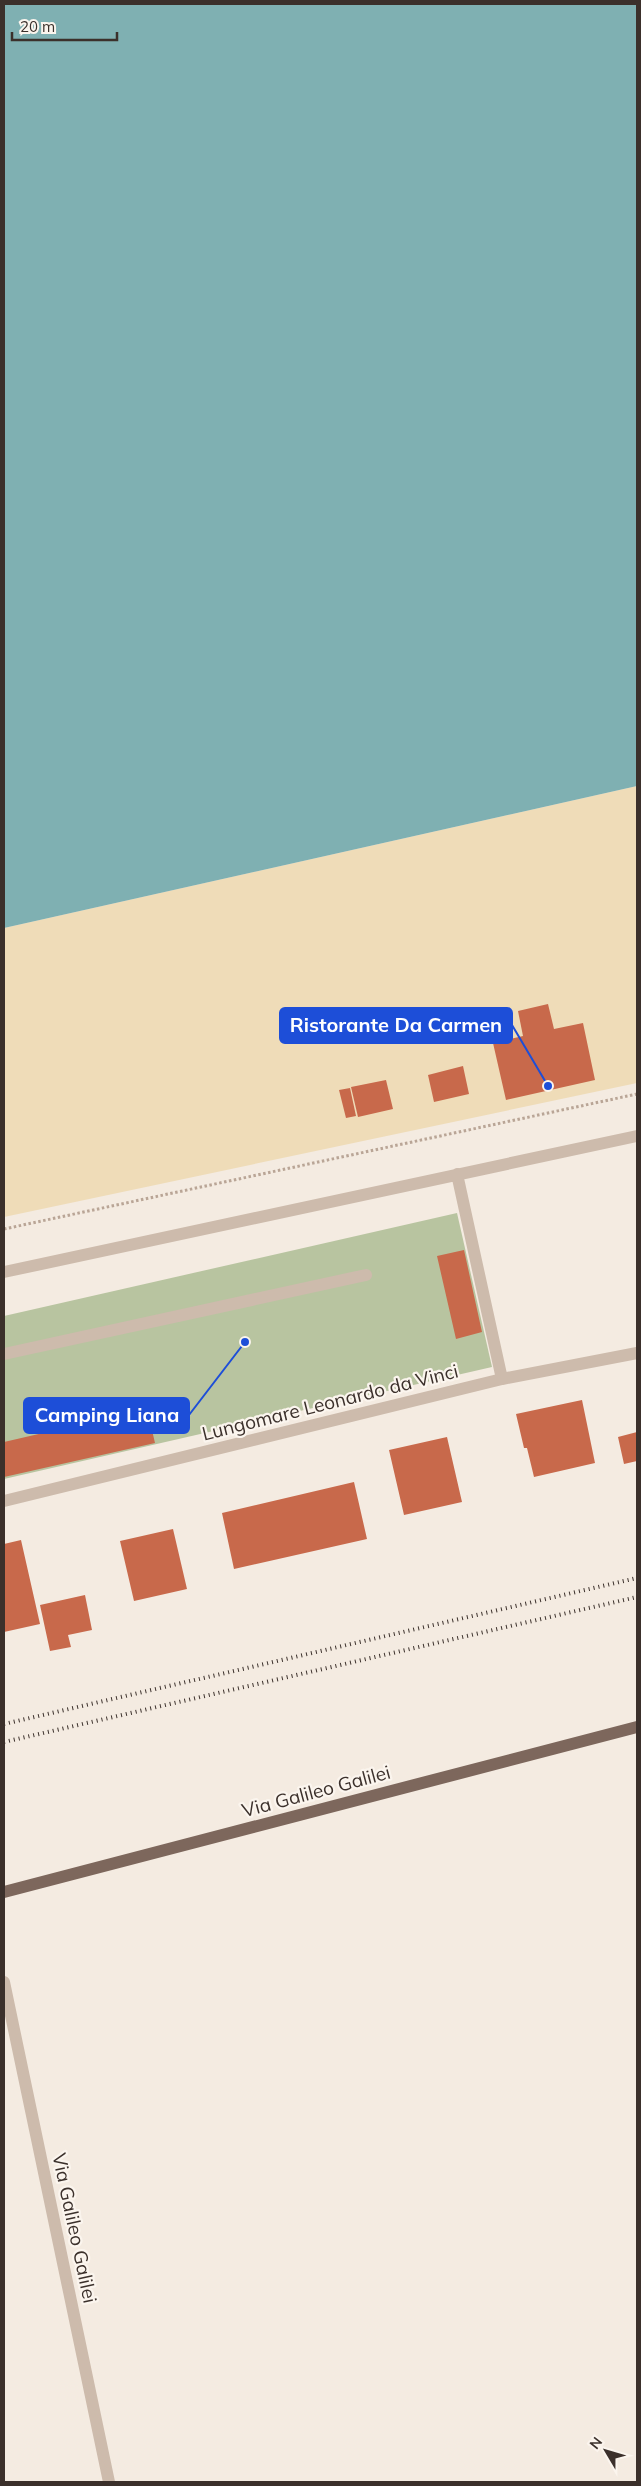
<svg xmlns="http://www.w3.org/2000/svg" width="641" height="2486" viewBox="0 0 641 2486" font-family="Mulish,sans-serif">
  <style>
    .green { fill: #b8c4a0 }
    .sand { fill: #efdcb8 }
    .water { fill: #7fb0b2 }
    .building { fill: #c8694b }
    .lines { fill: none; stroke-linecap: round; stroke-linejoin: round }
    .path { stroke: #b9a596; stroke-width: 3; stroke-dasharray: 2.5 2.5; stroke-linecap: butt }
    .minor { stroke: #cdbbac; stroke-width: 12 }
    .major { stroke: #7d675c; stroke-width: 12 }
    .rail { stroke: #3b302b; stroke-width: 4; stroke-dasharray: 1 4; stroke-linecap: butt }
    .labels { text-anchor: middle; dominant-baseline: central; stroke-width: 4.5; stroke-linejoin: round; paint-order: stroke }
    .street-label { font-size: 19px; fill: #3b302b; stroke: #fbf5ee }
    .leader { fill: none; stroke: #1d4ed8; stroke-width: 2 }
    .callout-dot { fill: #1d4ed8; stroke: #fbf5ee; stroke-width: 2 }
    .callout { fill: #1d4ed8; stroke: #1d4ed8; stroke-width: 2 }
    .callout-label { font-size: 20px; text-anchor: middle; font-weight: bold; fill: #fff }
  </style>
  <rect width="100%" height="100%" fill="#f4ebe1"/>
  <path class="green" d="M457,1213L492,1367L4,1479V1316Z"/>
  <path class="sand" d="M637,786V1083L4,1217V928Z"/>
  <path class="water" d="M4,4H637V786L4,928Z"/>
  <path class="building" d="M548,1004L554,1029L583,1023L595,1080L506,1100L493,1043L523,1036L518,1011Z
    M463,1066L469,1094L434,1102L428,1075Z
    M386,1080L393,1109L358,1117L351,1087Z
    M350,1088L356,1116L346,1118L339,1090Z
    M464,1250L482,1332L456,1339L437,1256Z
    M582,1400L595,1463L534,1477L527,1448H524L516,1414Z
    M147,1409L155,1443L4,1477V1442Z
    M637,1432V1461L624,1464L618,1437Z
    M447,1437L462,1502L404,1515L389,1450Z
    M354,1482L367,1539L234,1569L222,1513Z
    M173,1529L187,1589L134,1601L120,1541Z
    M21,1540L40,1624L4,1632V1544Z
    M85,1595L92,1630L68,1635L71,1647L50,1651L40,1605Z"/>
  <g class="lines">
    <path class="path" d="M4,1229L637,1094"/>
    <path class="minor" d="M457,1174L502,1379
      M4,1272L637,1136
      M4,1354L366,1275
      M4,1501L502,1379L637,1353
      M4,1982L109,2482"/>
    <path class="major" d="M4,1892L637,1727"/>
    <path class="rail" d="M4,1724L637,1578
      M4,1742L637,1597"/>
  </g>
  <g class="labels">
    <g class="street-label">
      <text transform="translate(330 1402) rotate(-14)">Lungomare Leonardo da Vinci</text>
      <text transform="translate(316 1791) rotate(-15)">Via Galileo Galilei</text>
      <text transform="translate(75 2228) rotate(78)">Via Galileo Galilei</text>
    </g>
  </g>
  <path class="leader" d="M548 1086L512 1025M245 1342L189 1415"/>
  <g class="callout-dot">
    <circle cx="548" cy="1086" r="5"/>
    <circle cx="245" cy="1342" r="5"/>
  </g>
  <g class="callout">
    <rect x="280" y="1008" width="232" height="35" rx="5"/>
    <rect x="24" y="1398" width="165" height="35" rx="5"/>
  </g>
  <g class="callout-label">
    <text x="396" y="1032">Ristorante Da Carmen</text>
    <text x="107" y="1422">Camping Liana</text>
  </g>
  <rect width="641" height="2486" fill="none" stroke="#3b302b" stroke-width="10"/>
  <g transform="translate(606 2451) rotate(308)" stroke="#fbf5ee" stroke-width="4" paint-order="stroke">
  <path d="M0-4L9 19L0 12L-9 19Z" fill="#3b302b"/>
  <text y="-8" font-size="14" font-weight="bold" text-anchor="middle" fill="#3b302b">N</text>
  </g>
  <path d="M12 32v8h105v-8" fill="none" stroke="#3b302b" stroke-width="2.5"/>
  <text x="20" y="32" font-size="15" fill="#3b302b" stroke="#fbf5ee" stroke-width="4" paint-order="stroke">20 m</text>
</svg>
